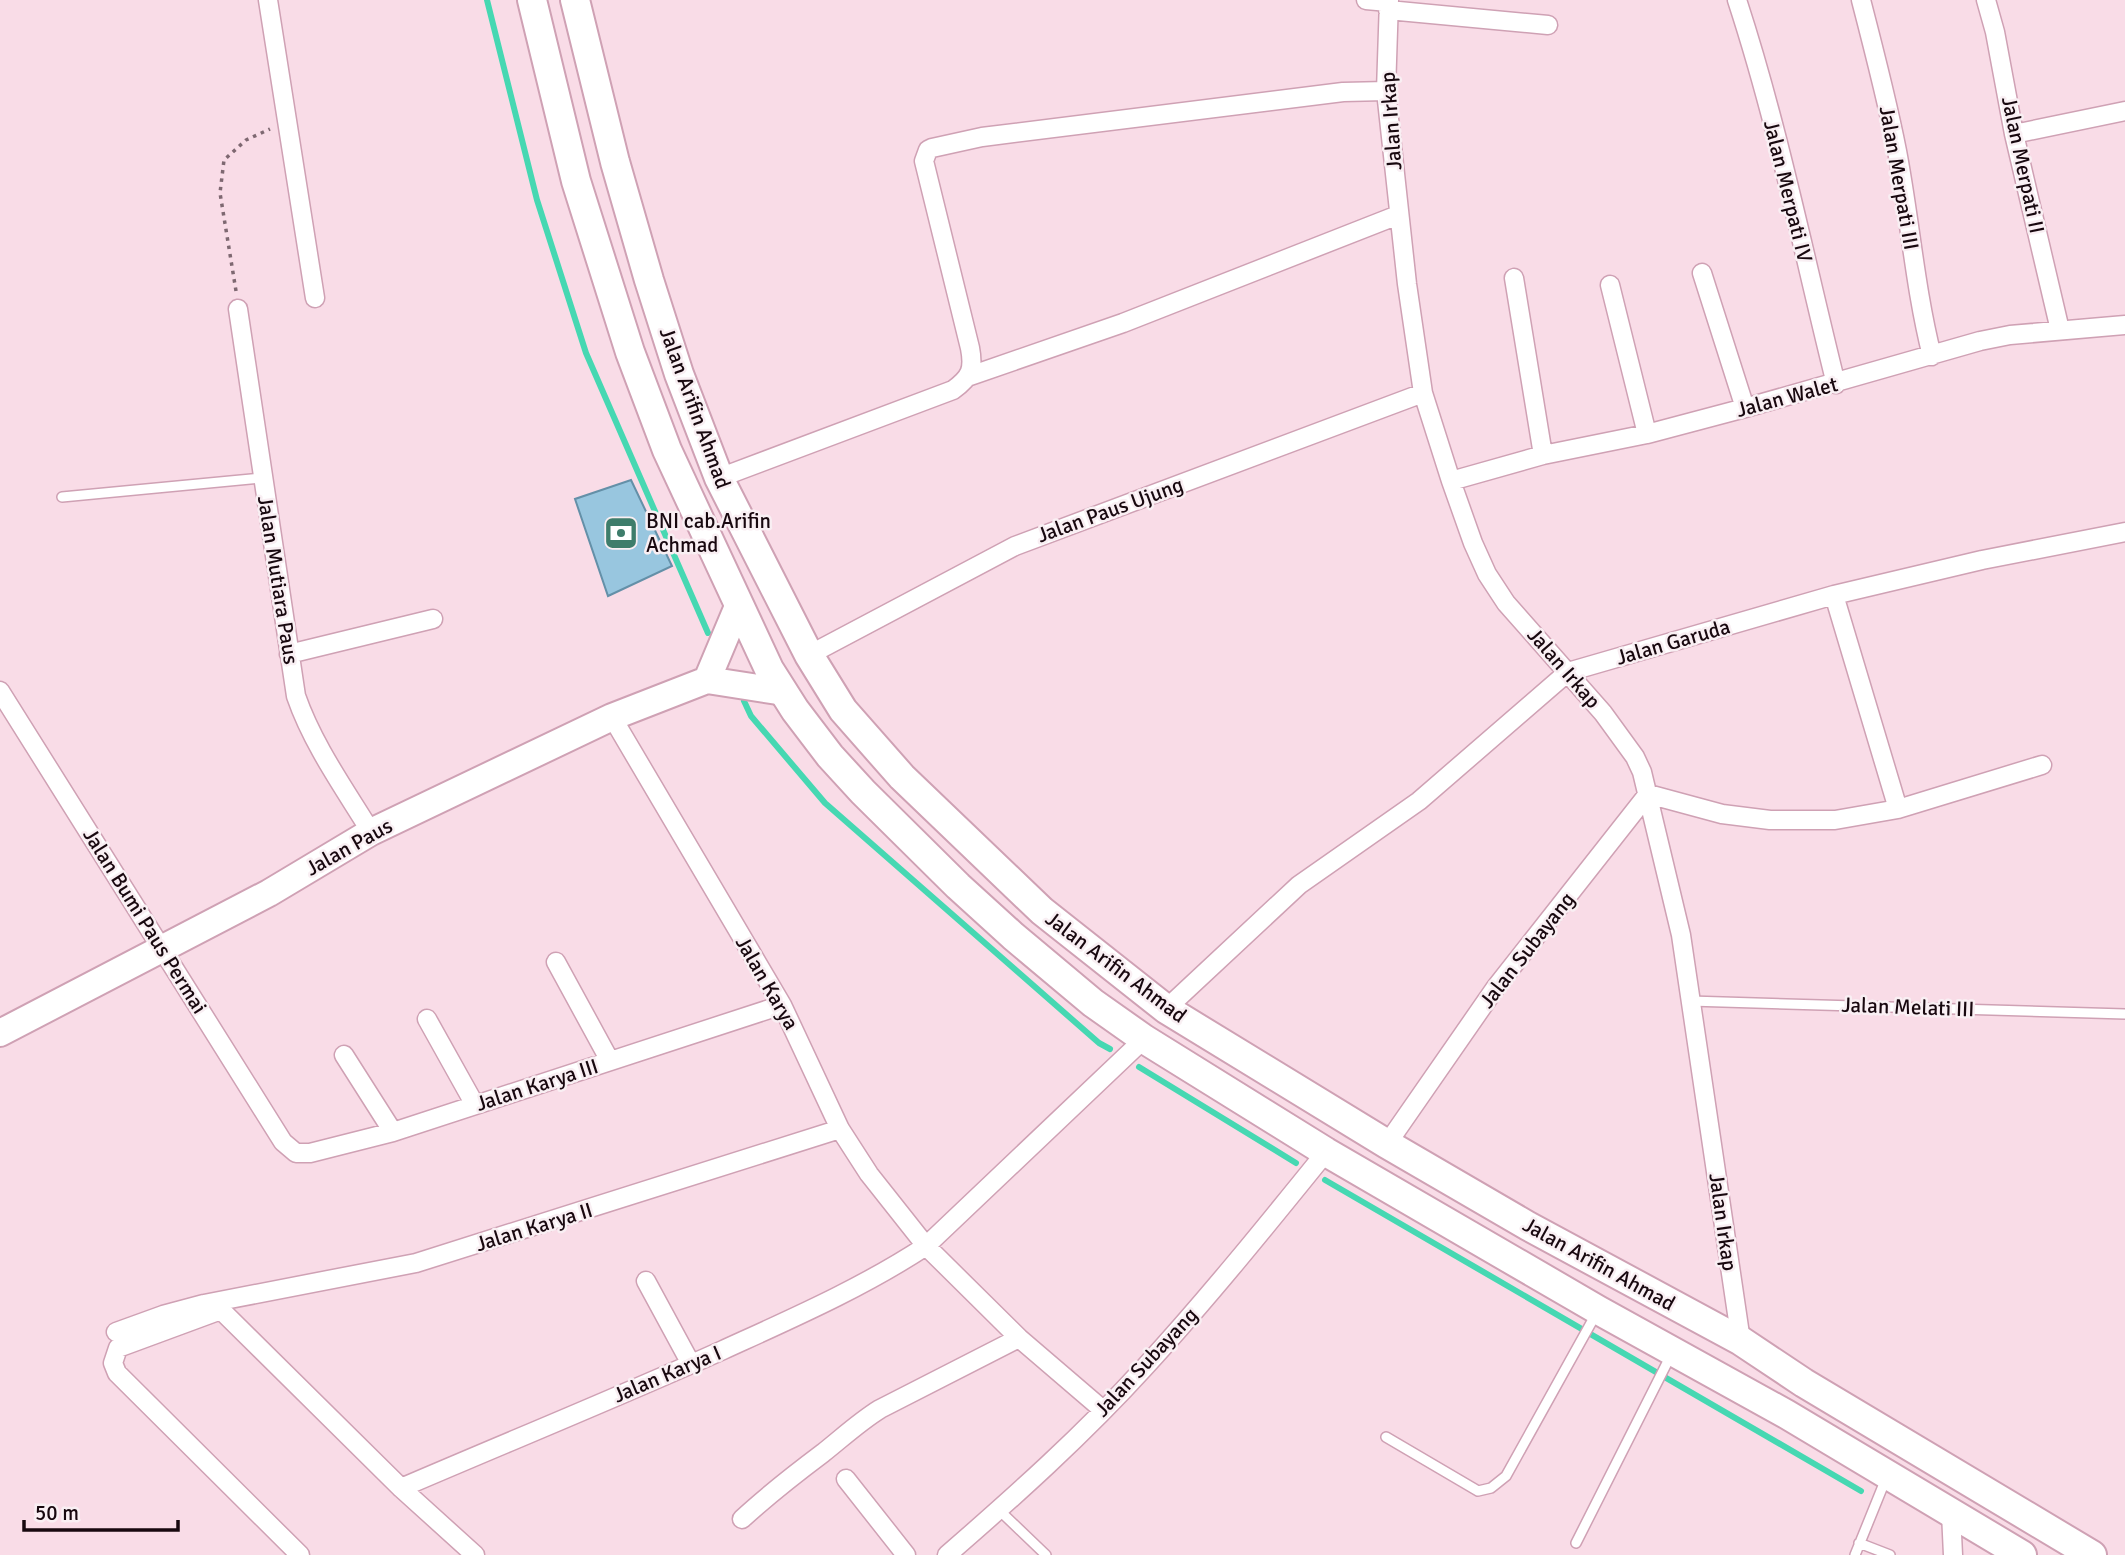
<svg xmlns="http://www.w3.org/2000/svg" width="2125" height="1555" viewBox="0 0 2125 1555" font-family="Signika,sans-serif">
  <style>
    .lines { fill: none; stroke-linecap: round; stroke-linejoin: round }
    .stream { stroke: #46d8b2; stroke-width: 6 }
    .building { fill: #98c6df; stroke: #6490a8; stroke-width: 2 }
    .service-casing { stroke: #cfa1b4; stroke-width: 12 }
    .minor-casing { stroke: #cfa1b4; stroke-width: 21 }
    .secondary-casing { stroke: #cfa1b4; stroke-width: 30 }
    .primary-casing { stroke: #cfa1b4; stroke-width: 32 }
    .path { stroke: #7e6871; stroke-width: 3.5; stroke-dasharray: 3.5 5; stroke-linecap: butt }
    .service { stroke: #fff; stroke-width: 9 }
    .minor { stroke: #fff; stroke-width: 18 }
    .secondary { stroke: #fff; stroke-width: 26 }
    .primary { stroke: #fff; stroke-width: 28 }
    .labels { text-anchor: middle; dominant-baseline: central; stroke-width: 5; stroke-linejoin: round; paint-order: stroke }
    .street-label { font-size: 21px; fill: #18080f; stroke: #f9eff3 }
    .poi-label { font-size: 21px; fill: #18080f; stroke: #f9eff3; text-anchor: start }
  </style>
  <rect width="100%" height="100%" fill="#f9dce7"/>
  <g class="lines">
    <path class="stream" d="M487,0L537,200L586,353L708,633
      M744,701L751,716L825,803L1099,1043L1110,1049
      M1139,1067L1296,1163
      M1325,1180L1861,1491"/>
  </g>
  <path class="building" d="M631,480L672,566L608,596L575,499Z"/>
  <g class="lines">
    <g class="service-casing">
      <path id="service" d="M62,497L262,478
        M1690,1001L2125,1014
        M1386,1437L1478,1491L1491,1488L1506,1476L1596,1314
        M999,1510L1046,1555
        M1576,1543L1671,1355
        M1859,1543L1890,1555
        M1855,1555L1887,1476"/>
    </g>
    <g class="minor-casing">
      <path id="minor" d="M268,0L315,298
        M1366,0L1388,2
        M1389,0L1386,91L1407,284L1423,393L1451,481L1473,543L1487,574L1506,603L1603,713L1635,757L1642,772L1681,935L1741,1341
        M1737,0C1778,125 1804,256 1836,384
        M1861,0C1874,50 1887,100 1897,151C1910,219 1915,289 1932,356
        M1986,0L1995,32L2014,134L2060,330
        M1388,10L1548,25
        M2014,134L2125,111
        M1702,273L1745,408
        M1514,278L1543,455
        M1610,285L1647,434
        M238,309L296,696C313,745 344,788 371,832
        M970,376L1123,323L1398,215
        M719,478L953,390C971,377 974,369 970,348L924,161L928,150L932,148L982,137L1343,92L1386,91
        M1451,481L1543,455L1647,434L1745,408L1980,341L2010,335L2125,325
        M1834,595L1898,809
        M289,654L433,619
        M809,655L1015,546L1423,393
        M0,691L283,1142L296,1153H310L393,1132L782,1005
        M612,717L782,1005L840,1129L869,1174L926,1246L1019,1338L1103,1410
        M556,962L610,1061
        M1166,1009L1299,885L1419,801L1568,672L1834,595L1982,560L2125,532
        M427,1019L475,1105
        M344,1055L393,1132
        M1387,1144L1496,987L1648,794L1722,814L1770,820H1835L1898,809L2042,765
        M646,1281L691,1364
        M116,1332L163,1315L204,1304L416,1263L840,1129
        M846,1479L906,1555
        M401,1488C508,1442 616,1398 723,1350C793,1318 862,1288 926,1246L1144,1039
        M1951,1513L1953,1555
        M742,1519C768,1495 795,1474 823,1453C842,1438 859,1422 880,1409L1019,1338
        M300,1555L117,1373L113,1363L118,1348L221,1310L401,1488L475,1555
        M947,1555C1015,1496 1083,1435 1144,1368C1208,1298 1267,1225 1326,1152"/>
    </g>
    <g class="secondary-casing">
      <path id="secondary" d="M707,680L739,604
        M0,1033L269,893L371,832L612,717L707,680L784,692"/>
    </g>
    <g class="primary-casing">
      <path id="primary" d="M532,0L576,181L630,352L667,450L769,669L795,710L830,756L863,792L958,886L1013,936L1093,1003L1144,1039L1326,1152L1598,1310L1786,1414L2022,1555
        M575,0L615,162L649,280L679,374L719,478L809,655L843,710L902,777L1042,911L1166,1009L1387,1144L1528,1226L1741,1341L1804,1383L2092,1555"/>
    </g>
    <path class="path" d="M236,291L220,193L224,160L246,140L270,129"/>
    <use href="#service" class="service"/>
    <use href="#minor" class="minor"/>
    <use href="#secondary" class="secondary"/>
    <use href="#primary" class="primary"/>
  </g>
  <defs>
    <g id="bank-square" transform="scale(1.75)"><rect x="-9" y="-9" width="18" height="18" rx="4" fill="#3e7d6b" stroke="#f9eff3"/><path d="M-6-4H6V4H-6ZM0-2.3a2.3 2.3 0 1 0 0 4.6a2.3 2.3 0 1 0 0-4.6Z" fill="#fff"/></g>
  </defs>
  <g fill-rule="evenodd">
    <use href="#bank-square" x="621" y="533"/>
  </g>
  <g class="labels">
    <g class="street-label">
      <text transform="translate(1391 121) rotate(-94)">Jalan Irkap</text>
      <text transform="translate(2023 165) rotate(78)">Jalan Merpati II</text>
      <text transform="translate(1899 178) rotate(80)">Jalan Merpati III</text>
      <text transform="translate(1788 191) rotate(76)">Jalan Merpati IV</text>
      <text transform="translate(1787 397) rotate(-15)">Jalan Walet</text>
      <text transform="translate(695 408) rotate(70)">Jalan Arifin Ahmad</text>
      <text transform="translate(1110 510) rotate(-20)">Jalan Paus Ujung</text>
      <text transform="translate(278 580) rotate(81)">Jalan Mutiara Paus</text>
      <text transform="translate(1673 642) rotate(-16)">Jalan Garuda</text>
      <text transform="translate(1564 668) rotate(49)">Jalan Irkap</text>
      <text transform="translate(349 847) rotate(-29)">Jalan Paus</text>
      <text transform="translate(145 921) rotate(58)">Jalan Bumi Paus Permai</text>
      <text transform="translate(1527 950) rotate(-52)">Jalan Subayang</text>
      <text transform="translate(1116 967) rotate(37)">Jalan Arifin Ahmad</text>
      <text transform="translate(767 983) rotate(60)">Jalan Karya</text>
      <text transform="translate(1908 1007) rotate(2)">Jalan Melati III</text>
      <text transform="translate(537 1085) rotate(-18)">Jalan Karya III</text>
      <text transform="translate(1723 1222) rotate(82)">Jalan Irkap</text>
      <text transform="translate(534 1227) rotate(-17)">Jalan Karya II</text>
      <text transform="translate(1599 1264) rotate(29)">Jalan Arifin Ahmad</text>
      <text transform="translate(1146 1362) rotate(-47)">Jalan Subayang</text>
      <text transform="translate(667 1374) rotate(-23)">Jalan Karya I</text>
    </g>
    <g class="poi-label">
      <text x="646" y="521">BNI cab.Arifin<tspan x="646" dy="24">Achmad</tspan></text>
    </g>
  </g>
  <path d="M24 1520v10h154v-10" fill="none" stroke="#18080f" stroke-width="3.5"/>
  <text x="35" y="1520" font-size="21" fill="#18080f" stroke="#f9eff3" stroke-width="5" paint-order="stroke">50 m</text>
</svg>
